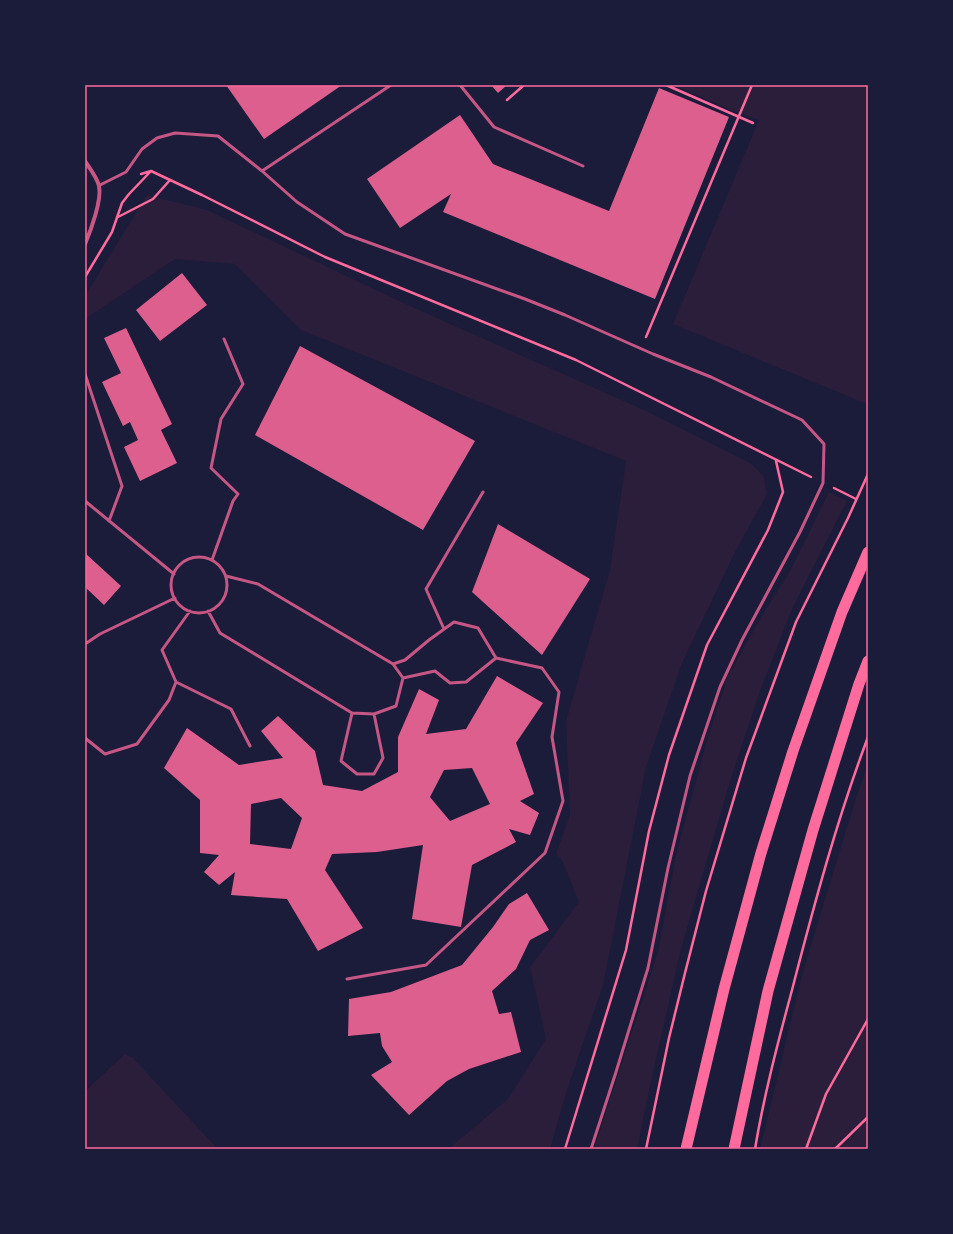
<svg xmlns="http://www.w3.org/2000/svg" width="953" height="1234" viewBox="0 0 953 1234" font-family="'Asap Condensed',sans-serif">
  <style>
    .green { fill: #2a1e3b }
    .building { fill: #dd5f8e; fill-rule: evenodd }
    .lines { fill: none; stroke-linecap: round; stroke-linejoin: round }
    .path { stroke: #ff6b9d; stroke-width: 2.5 }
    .service { stroke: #c65784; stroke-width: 3 }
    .minor { stroke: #c65784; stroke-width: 4 }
    .trunk { stroke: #ff6b9d; stroke-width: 11 }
    .neatline { fill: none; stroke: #ff6b9d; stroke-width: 1.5 }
  </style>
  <rect width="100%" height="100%" fill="#1b1b3a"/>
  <path class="green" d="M673,85H868V401L867,404L673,324L759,120L734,111Z
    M147,195L207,210L410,306L644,410L750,463L763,475L767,494L736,550L682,663L646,767L603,985L567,1090L550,1149H448L508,1099L546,1039L530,967L579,902L562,860L556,854L570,815L566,721L610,570L626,461L301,330L235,264L175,259L85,319V296Z
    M829,492L847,501L792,609L760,691L728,788L681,949L650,1086L637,1149H596V1143L658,952L677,850L708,737L728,676L766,609L789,573Z
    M868,764V1149H760L803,971L857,795Z
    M125,1054L133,1058L218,1149H85V1091Z"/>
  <path class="building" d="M226,85H342L264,139Z
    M491,85H507L498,93Z
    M659,88L729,117L655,299L443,212L451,194L400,228L367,179L460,115L493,164L609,211Z
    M182,273L207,305L160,341L136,310Z
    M126,328L172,424L161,430L177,463L140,481L124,447L138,440L130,422L123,426L102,382L121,373L104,338Z
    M300,346L475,441L423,530L255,435Z
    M498,524L590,579L542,655L472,592Z
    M85,553L121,586L104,605L85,587Z
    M497,676L543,703L516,743L534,794L520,801L539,813L530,835L509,829L516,842L472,865L461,927L412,919L423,845L377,852L332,854L325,870L363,928L318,951L287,899L231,895L235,872L219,885L204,872L219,855L200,853V800L164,768L187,728L239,765L283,758L261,731L278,716L315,751L323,785L362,791L398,772V737L419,689L439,700L426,734L466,729ZM472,768L490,804L450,821L430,797L444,770ZM281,798L302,818L291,849L250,844L251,804Z
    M527,893L549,930L530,940L516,969L492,991L499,1014L511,1012L521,1052L469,1069L447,1081L409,1115L371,1075L392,1062L382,1046L380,1033L348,1036L349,999L391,992L462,965L493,927L509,904Z"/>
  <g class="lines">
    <path class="path" d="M666,85L753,123
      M507,100L524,85
      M141,174L151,171L202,195L325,257L576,360L811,477
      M118,217L153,199L170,180
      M85,277L112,232L122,203L129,194L151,171
      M646,337L752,85
      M834,488L856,499
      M565,1149L626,950L649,831L669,755L707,645L768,530L783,492L776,461
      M646,1149L669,1038L685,973L706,891L746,758L796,622L848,518L868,474
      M755,1149C764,1095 778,1042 792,990C814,905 837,819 868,737
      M806,1149L826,1094L868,1019
      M835,1149L868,1117"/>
    <path class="service" d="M460,85L494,127L583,166
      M262,171L391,85
      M100,185L126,172L142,149L157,138L175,133L218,136L262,171L297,202L345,234L525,299L565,315L653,354L711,377L802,420L824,444L823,483L800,532L742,640L720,687L690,776L668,868L648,968L616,1072L591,1149
      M85,374L122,486L109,521
      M85,501L174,574
      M171 585a28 28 0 1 1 56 0a28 28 0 1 1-56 0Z
      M212,560L233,501L238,494L211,468L221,419L243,384L224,339
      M190,611L162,650L176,682L231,709L250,746
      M208,611L220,633L352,713L341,761L357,774H374L383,758L374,714L396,706L403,678L435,671L450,683L466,682L496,658L478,628L454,622L429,640L405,660L393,664L258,584L226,576
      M444,629L426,589L483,492
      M85,644L100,634L175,598
      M393,664L403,678
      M352,713L374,714
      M85,738L105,754L137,744L169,700L176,682
      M347,979L426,965L545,853L563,801L552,737L559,692L542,668L496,658"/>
    <path class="minor" d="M85,161C89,167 98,179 99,186C102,200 91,230 85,244"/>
    <path class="trunk" d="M686,1149L724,989L761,853L793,751L842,612L868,552
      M734,1149L768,991L813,830L859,684L868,661"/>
  </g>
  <rect width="953" height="1234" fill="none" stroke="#1b1b3a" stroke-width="172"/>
  <rect x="86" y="86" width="781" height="1062" class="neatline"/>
</svg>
